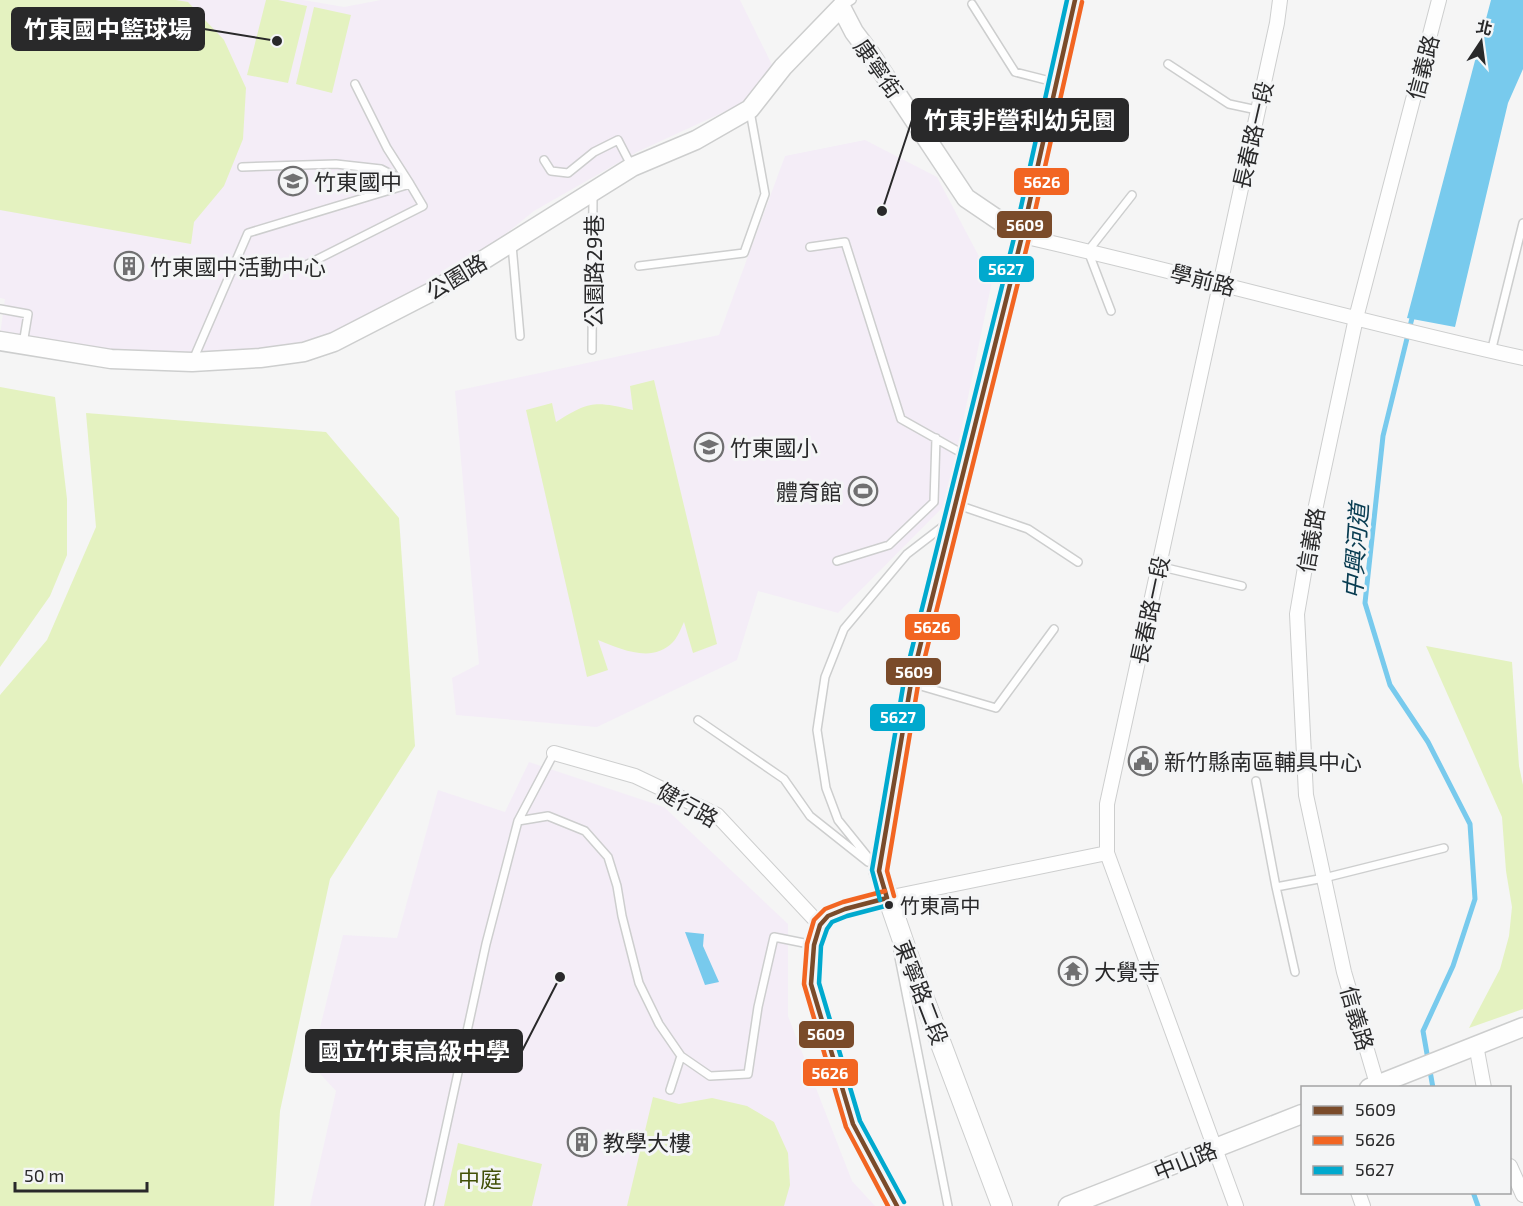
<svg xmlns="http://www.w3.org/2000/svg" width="1523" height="1206" viewBox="0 0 1523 1206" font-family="'Exo 2','Noto Sans TC',sans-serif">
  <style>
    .education { fill: #f4edf7 }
    .green { fill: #e4f2c0 }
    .water { fill: #78caed }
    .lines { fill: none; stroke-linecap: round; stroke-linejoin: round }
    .stream { stroke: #78caed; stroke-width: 5 }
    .service-casing { stroke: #cdcece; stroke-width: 10 }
    .minor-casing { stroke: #cdcece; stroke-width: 16 }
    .tertiary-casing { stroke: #cdcece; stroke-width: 21 }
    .secondary-casing { stroke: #cdcece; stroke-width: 22 }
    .service { stroke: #fefefe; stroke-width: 7 }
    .minor { stroke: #fefefe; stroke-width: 14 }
    .tertiary { stroke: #fefefe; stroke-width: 18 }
    .secondary { stroke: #fefefe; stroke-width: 20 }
    .bus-1-casing { stroke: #f4f5f6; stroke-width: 9 }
    .bus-2-casing { stroke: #f4f5f6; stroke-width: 9 }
    .bus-3-casing { stroke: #f4f5f6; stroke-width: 9 }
    .bus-1 { stroke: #7a4b2a; stroke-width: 4.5 }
    .bus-2 { stroke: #f26522; stroke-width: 4.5 }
    .bus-3 { stroke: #00a9ce; stroke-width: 4.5 }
    .bus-dot { fill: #29292a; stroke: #f4f5f6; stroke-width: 2 }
    .labels { text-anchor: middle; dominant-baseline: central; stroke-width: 6; stroke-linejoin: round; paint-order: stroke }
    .bus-label { font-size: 20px; fill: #29292a; stroke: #f4f5f6; text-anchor: start }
    .street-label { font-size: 22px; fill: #29292a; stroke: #f4f5f6 }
    .poi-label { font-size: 22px; fill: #29292a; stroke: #f4f5f6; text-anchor: start }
    .park-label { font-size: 22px; fill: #425007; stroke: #f4f5f6 }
    .water-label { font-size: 24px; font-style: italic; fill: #083c51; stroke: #f4f5f6 }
    .leader { fill: none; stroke: #29292a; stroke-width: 2 }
    .callout-dot { fill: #29292a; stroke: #f4f5f6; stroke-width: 2 }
    .callout { fill: #29292a; stroke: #29292a; stroke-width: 2 }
    .callout-label { font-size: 24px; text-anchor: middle; font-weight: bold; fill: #fff }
    .line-badge { stroke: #f4f5f6; stroke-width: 2 }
    .badge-label { font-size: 16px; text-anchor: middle; font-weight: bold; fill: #fff }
  </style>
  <rect width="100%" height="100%" fill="#f5f5f5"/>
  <path class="education" d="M0,0H303L344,7L381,0H740L776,73L752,99L637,152L534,211L451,278L338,346L176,364L0,335L5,299L0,298Z
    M865,140L937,177L992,281L946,504L838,613L758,591L737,660L597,727L456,715L452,678L479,664L455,391L719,335L785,156Z
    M529,762L664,807L788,924V1016L852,1181L875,1206H310L336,1091L311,1064L343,935L397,938L438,790L505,812Z"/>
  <path class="green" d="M0,0H176L188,2L224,40L246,88L243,139L224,186L194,222L191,244L0,210Z
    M266,0H278L307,6L288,83L247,75Z
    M314,7L351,15L332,93L296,84Z
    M654,380L717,644L693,653L684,622C681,628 678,637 673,642C652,664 621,649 598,640L608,670L587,677L526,410L552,403L556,422C590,401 594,401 633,410L630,386Z
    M0,387L55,397L67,499V555L50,596L0,667Z
    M86,413L326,432L399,518L415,746L330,879L280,1111L274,1206H0V695L47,640L96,527Z
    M1426,646L1512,662L1519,766L1523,785V1009L1469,1028L1500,969L1509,936L1512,907L1506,871L1502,817Z
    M653,1097L679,1104L712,1098L747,1106L774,1122L788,1153L790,1185L784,1206H627Z
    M458,1143L542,1164L532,1206H444Z"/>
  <path class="water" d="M1491,0H1523V69L1508,103L1455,327L1407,318Z
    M685,932L704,934L703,946L719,982L705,985Z"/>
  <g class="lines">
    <path class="stream" d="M1413,314L1383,436L1365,603L1390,685L1428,742L1470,824L1475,899L1453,966L1423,1031L1433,1088
      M1473,1192L1478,1206"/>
    <g class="service-casing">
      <path id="service" d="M972,4L1015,72L1054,82
        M841,7L852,0
        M1168,64L1229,104L1257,110
        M544,160L551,171L568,173L594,152L618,140L632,167
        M242,167L336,164L381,169L410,184L423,206L302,267
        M512,245L520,336
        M810,247L845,242L901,419L965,455
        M639,266L744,253L765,194L750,111
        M0,309L28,314L23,344
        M1111,311L1088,251L1132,195
        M592,350L593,195
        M1491,352L1523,223
        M193,360L248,233L410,184L387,148L355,84
        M958,505L1028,529L1078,562
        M837,561L889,545L934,502L936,438
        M1158,566L1242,586
        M914,684L996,708L1054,629
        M698,720L784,779L810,816L868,862
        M1256,781L1276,887L1295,972
        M518,821L554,753
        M876,867L838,820L826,788L817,730L825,677L844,629L907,554L946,524
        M1276,887L1324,878L1444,848
        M898,952L948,1206
        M670,1090L681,1056
        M429,1206L486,944L518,821L548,816L585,831L608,857L617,886L622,916L639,983L659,1024L681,1056L710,1076L748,1074L758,1007L774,937L814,945"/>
    </g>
    <g class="minor-casing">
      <path id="minor" d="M1022,236C1190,274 1355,321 1523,358
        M554,753L635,776L717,815L820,925
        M1476,1045L1484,1088
        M1377,1084L1344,972L1306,795L1297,614L1314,515L1356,318L1439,0
        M1510,1166L1523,1195
        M1358,1192L1363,1206
        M897,1206L853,1124L811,984L814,945L820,925L828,916L845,909L887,898L1107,853
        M1236,1206L1107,853V804L1277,23L1280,0"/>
    </g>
    <g class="tertiary-casing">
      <path id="tertiary" d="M0,341L111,359L192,362L260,358L304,352L334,342L437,289L632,167L696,140L750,109L783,67L841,7L854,32L869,52L966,198L1022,236
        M1369,1088L1523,1027
        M1068,1206L1302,1114"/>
    </g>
    <g class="secondary-casing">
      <path id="secondary" d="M1002,1206L912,967L879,871L911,683L1022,236L1075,0"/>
    </g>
    <use href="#service" class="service"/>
    <use href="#minor" class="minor"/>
    <use href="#tertiary" class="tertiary"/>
    <use href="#secondary" class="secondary"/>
    <g class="bus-1-casing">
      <path id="bus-1" d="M887,898L879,871L911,683L1022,236L1075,0
        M887,898L845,909L828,916L820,925L814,945L811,984L853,1124L897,1206"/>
    </g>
    <g class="bus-2-casing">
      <path id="bus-2" d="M885,891L843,902L825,909L814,920L807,944L804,984L846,1127L888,1206
        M894,896L887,871L918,685L1029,238L1082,2"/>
    </g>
    <g class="bus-3-casing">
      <path id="bus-3" d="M880,900L872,870L904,681L1015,234L1067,0
        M889,905L847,916L832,922L827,929L821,946L819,983L860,1121L904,1202"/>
    </g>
    <use href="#bus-1" class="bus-1"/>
    <use href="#bus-2" class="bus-2"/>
    <use href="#bus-3" class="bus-3"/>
  </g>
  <defs>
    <g id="school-ring" transform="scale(1.5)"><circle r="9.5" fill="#f4f5f6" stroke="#707071" stroke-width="1.5"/><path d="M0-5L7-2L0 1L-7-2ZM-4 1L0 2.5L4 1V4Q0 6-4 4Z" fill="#707071"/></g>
    <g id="building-ring" transform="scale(1.5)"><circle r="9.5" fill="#f4f5f6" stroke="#707071" stroke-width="1.5"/><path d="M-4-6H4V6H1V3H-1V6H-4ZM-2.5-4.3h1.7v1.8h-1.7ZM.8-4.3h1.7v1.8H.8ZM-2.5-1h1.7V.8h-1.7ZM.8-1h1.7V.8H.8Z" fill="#707071"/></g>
    <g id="stadium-ring" transform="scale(1.5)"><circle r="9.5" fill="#f4f5f6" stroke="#707071" stroke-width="1.5"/><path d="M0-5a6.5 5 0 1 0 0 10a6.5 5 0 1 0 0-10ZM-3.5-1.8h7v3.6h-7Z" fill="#707071"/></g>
    <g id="civic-ring" transform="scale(1.5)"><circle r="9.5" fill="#f4f5f6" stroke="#707071" stroke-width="1.5"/><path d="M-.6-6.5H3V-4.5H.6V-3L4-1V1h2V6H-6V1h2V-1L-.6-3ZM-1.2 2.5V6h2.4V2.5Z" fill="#707071"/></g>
    <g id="temple-ring" transform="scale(1.5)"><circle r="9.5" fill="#f4f5f6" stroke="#707071" stroke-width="1.5"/><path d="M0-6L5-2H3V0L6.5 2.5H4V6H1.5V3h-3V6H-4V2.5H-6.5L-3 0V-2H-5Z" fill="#707071"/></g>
  </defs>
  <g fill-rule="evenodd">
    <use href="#school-ring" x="293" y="181"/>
    <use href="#building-ring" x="129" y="266"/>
    <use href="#school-ring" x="709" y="447"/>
    <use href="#stadium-ring" x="863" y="491"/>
    <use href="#civic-ring" x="1143" y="761"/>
    <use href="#temple-ring" x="1073" y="971"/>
    <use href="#building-ring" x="582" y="1142"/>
  </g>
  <circle class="bus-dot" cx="889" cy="905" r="5"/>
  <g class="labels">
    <g class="bus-label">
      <text x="900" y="905">竹東高中</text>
    </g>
    <g class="street-label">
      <text transform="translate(1422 67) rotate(-75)">信義路</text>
      <text transform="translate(879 68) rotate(55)">康寧街</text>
      <text transform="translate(1252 135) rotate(-77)">長春路一段</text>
      <text transform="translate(593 271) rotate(-90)">公園路29巷</text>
      <text transform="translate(456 276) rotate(-31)">公園路</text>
      <text transform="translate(1203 279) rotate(14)">學前路</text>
      <text transform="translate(1310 540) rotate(-80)">信義路</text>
      <text transform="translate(1149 610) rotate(-78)">長春路一段</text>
      <text transform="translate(688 804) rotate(29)">健行路</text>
      <text transform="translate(922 992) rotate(69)">東寧路二段</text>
      <text transform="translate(1358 1018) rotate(74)">信義路</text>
      <text transform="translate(1185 1160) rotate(-22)">中山路</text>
    </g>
    <g class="poi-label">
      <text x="314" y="181">竹東國中</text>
      <text x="150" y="266">竹東國中活動中心</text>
      <text x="730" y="447">竹東國小</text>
      <text x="842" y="491" text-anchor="end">體育館</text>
      <text x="1164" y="761">新竹縣南區輔具中心</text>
      <text x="1094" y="971">大覺寺</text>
      <text x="603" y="1142">教學大樓</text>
    </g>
    <g class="park-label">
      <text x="480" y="1178">中庭</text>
    </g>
    <g class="water-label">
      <text transform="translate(1355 551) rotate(-86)">中興河道</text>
    </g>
  </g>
  <path class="leader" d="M277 41L204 29M882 211L912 120M560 977L522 1051"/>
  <g class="callout-dot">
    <circle cx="277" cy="41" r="6"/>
    <circle cx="882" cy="211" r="6"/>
    <circle cx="560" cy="977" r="6"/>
  </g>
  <g class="callout">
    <rect x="12" y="8" width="192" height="42" rx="6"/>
    <rect x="912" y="99" width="216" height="42" rx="6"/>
    <rect x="306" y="1030" width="216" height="42" rx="6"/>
  </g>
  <g class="callout-label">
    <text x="108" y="38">竹東國中籃球場</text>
    <text x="1020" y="129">竹東非營利幼兒園</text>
    <text x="414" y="1060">國立竹東高級中學</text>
  </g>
  <g class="line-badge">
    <rect x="1013" y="167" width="57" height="29" rx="6" fill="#f26522"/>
    <rect x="996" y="210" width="57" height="29" rx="6" fill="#7a4b2a"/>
    <rect x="978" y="255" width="57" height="28" rx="6" fill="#00a9ce"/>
    <rect x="904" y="613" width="57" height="28" rx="6" fill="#f26522"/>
    <rect x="885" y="657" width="57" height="29" rx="6" fill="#7a4b2a"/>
    <rect x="869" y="703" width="57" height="29" rx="6" fill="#00a9ce"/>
    <rect x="798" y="1020" width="57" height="29" rx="6" fill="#7a4b2a"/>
    <rect x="802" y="1058" width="57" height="29" rx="6" fill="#f26522"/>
  </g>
  <g class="badge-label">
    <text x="1042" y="188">5626</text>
    <text x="1025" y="231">5609</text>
    <text x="1006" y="275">5627</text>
    <text x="932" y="633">5626</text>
    <text x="914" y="678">5609</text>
    <text x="898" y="723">5627</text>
    <text x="826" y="1040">5609</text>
    <text x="830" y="1079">5626</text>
  </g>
  <rect x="1301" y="1086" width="210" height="108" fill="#f4f5f6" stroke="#a3a3a4" stroke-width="1.5"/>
  <rect x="1313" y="1106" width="30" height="9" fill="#7a4b2a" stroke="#a3a3a4" stroke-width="1.5"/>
  <text x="1355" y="1116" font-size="18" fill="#29292a">5609</text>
  <rect x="1313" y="1136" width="30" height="9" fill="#f26522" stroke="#a3a3a4" stroke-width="1.5"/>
  <text x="1355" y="1146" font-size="18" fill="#29292a">5626</text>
  <rect x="1313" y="1166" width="30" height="9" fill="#00a9ce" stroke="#a3a3a4" stroke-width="1.5"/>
  <text x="1355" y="1176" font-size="18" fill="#29292a">5627</text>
  <g transform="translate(1481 42) rotate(13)" stroke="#f4f5f6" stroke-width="4.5" paint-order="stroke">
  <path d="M0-4.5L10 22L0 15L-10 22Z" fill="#29292a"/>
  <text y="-9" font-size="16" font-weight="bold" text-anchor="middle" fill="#29292a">北</text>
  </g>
  <path d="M15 1182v9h132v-9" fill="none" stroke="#29292a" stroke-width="3"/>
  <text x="24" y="1182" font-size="18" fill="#29292a" stroke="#f4f5f6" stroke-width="4.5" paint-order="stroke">50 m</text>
</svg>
